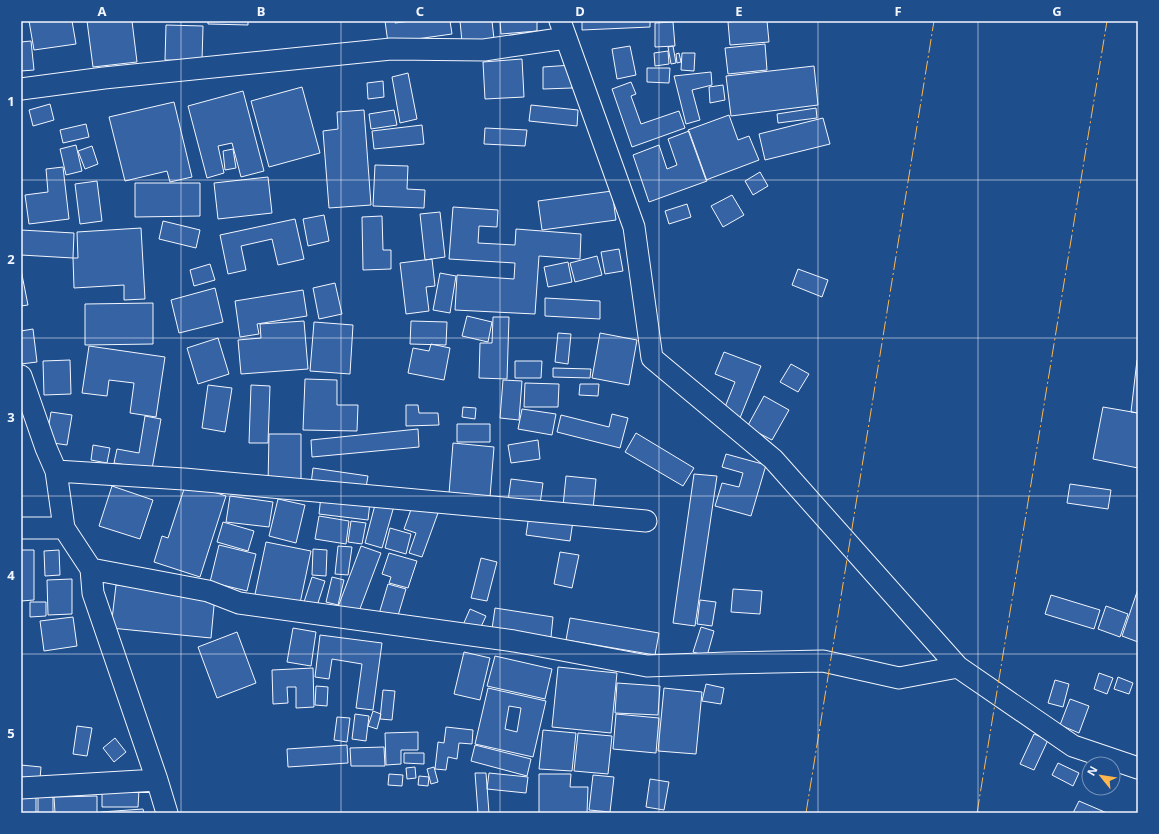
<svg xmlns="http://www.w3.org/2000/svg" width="1159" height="834" viewBox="0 0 1159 834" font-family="'Noto Sans',sans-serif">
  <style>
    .building { fill: #3563a3; stroke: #f2f6ff; fill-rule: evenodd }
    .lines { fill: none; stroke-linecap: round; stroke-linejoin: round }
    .street-casing { stroke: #f2f6ff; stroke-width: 23 }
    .street { stroke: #1f4e8c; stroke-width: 21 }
    .power { stroke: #ffb74d; stroke-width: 1; stroke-dasharray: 14 3 2 3; stroke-linecap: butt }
    .grid { fill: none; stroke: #f2f6ff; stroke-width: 1; stroke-opacity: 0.55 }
    .neatline { fill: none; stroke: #f2f6ff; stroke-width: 1.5 }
    .grid-label { font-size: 13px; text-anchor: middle; font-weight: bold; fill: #f2f6ff }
  </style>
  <rect width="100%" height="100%" fill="#1f4e8c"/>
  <path class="building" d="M29,21H72L76,44L34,50Z
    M87,21H132L137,62L93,67Z
    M208,21H248V25L208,24Z
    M385,21H395V23L411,21H450L452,34L388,43Z
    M460,21H492L494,39L462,42Z
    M500,21H537V31L501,34Z
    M582,21H650V27L582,30Z
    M740,21H767L769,42L730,45L728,22Z
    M673,22L675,46L655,47V23Z
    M166,25L203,26L202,61L165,60Z
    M31,41L34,70L21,71V42Z
    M765,44L767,70L728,74L725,48Z
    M630,46L636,75L617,79L612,49Z
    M673,46L676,63L671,64L668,47Z
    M668,51L669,64L655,66L654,53Z
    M679,53L681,62L677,63L676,54Z
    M682,53H695L694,71L681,70Z
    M522,59L524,97L485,99L483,62Z
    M572,65V88L543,89V67Z
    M814,66L818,105L731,116L726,76Z
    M647,68H670L669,83L647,82Z
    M711,72L712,85L692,90L700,120L686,124L674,76Z
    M408,73L417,119L400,123L392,77Z
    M383,81L384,97L368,99L367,83Z
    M631,82L636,94L631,96L641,124L679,111L685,128L632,147L612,89Z
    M723,85L725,100L710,103L709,87Z
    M302,87L320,153L269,167L251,101Z
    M243,91L264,171L241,177L232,143L218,146L224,173L207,178L188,106Z
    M174,102L192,177L170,182L167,171L125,181L109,117Z
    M50,104L54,120L33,126L29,110Z
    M531,105L578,110L577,126L529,121Z
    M816,108L817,118L778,123L777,114Z
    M364,110L371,205L329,208L323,131L338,129L337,112Z
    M394,110L397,125L371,129L369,114Z
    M729,115L738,140L749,136L759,160L706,180L688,130Z
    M823,118L830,144L765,160L759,134Z
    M86,124L89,137L63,143L60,130Z
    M422,125L424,144L374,149L372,131Z
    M485,128L527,130L525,146L484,144Z
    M689,131L707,181L649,202L633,155L659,145L667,169L677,165L668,139Z
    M76,145L82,171L66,175L60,149Z
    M92,146L98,164L85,169L78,151Z
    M233,149L236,168L225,170L223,151Z
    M375,165L408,166L407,189L425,190L424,208L373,206Z
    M63,167L69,219L29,224L25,195L48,192L46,169Z
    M760,172L768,186L753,195L745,181Z
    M268,177L272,213L218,219L214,183Z
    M97,181L102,221L80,224L75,184Z
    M135,183H200V216L135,217Z
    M612,191L616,220L542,230L538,201Z
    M732,195L744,215L723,227L711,206Z
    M687,204L691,217L669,224L665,211Z
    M453,207L498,210L497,227L479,226L478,243L515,245L516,229L581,234L580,259L539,256L535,314L455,310L457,275L514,279L515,263L449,259Z
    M440,212L445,257L425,260L420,214Z
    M324,215L329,241L308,246L303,219Z
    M382,216L383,250H391V269L363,270L362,217Z
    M295,219L304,259L278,265L272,239L241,246L246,270L228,274L220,235Z
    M163,221L200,230L196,248L159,239Z
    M141,228L145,299L124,300V285L74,288L73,258H78L77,232Z
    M21,230L74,233L73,258L21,255Z
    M619,249L623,271L605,274L601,252Z
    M597,256L602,275L575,282L570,263Z
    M432,259L435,286L426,287L429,311L406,314L400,263Z
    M568,262L572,282L548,287L544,267Z
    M210,264L215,280L194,286L190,270Z
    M798,269L828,280L822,297L792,285Z
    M21,270L28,305L21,306Z
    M440,273L456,276L450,313L433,310Z
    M335,283L342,314L319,319L313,288Z
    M215,288L223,322L179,333L171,300Z
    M303,290L307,316L257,324L259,334L240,337L235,301Z
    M545,298L600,301V319L545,316Z
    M153,303V344L85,345V304Z
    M467,316L492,322L488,342L462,336Z
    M493,317H509L507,379L479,378L480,343H492Z
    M304,321L308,369L241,374L238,340L261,338L260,324Z
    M411,321L447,322L446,345L410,344Z
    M314,322L353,325L350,374L310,371Z
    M33,329L37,362L21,364V331Z
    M558,333L571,334L568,364L555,362Z
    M600,333L637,340L629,385L592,378Z
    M218,338L229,374L198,384L187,348Z
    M431,344L450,348L444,380L408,373L413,348L429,351Z
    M89,346L165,357L156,417L130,413L134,383L109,380L107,396L82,393Z
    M724,352L761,366L740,418L723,412L735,382L715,374Z
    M70,360L71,394L44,395L43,361Z
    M1137,360H1138V413L1131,412Z
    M515,361H542L541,378H515Z
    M791,364L809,374L798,392L780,382Z
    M553,368L591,369L590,378L553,377Z
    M305,379L337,380V405H358L357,431L303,430Z
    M503,380L522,381L519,420L500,418Z
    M525,383L559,384L558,407H524Z
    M580,384H599L598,396L579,395Z
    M208,385L232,388L225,432L202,428Z
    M251,385L270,386L268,443H249Z
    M764,396L789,410L772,440L747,427Z
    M406,405H418L419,413H438L439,425L406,426Z
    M463,407L476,408L475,419L462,417Z
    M1103,407L1138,413V468L1093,459Z
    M522,409L556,414L552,435L518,429Z
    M51,412L72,415L67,445L46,442Z
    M612,414L628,418L620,448L557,432L561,415L609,427Z
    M145,416L161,419L152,469L114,463L117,449L139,453Z
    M457,424H490V442H457Z
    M418,429L419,447L312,457L311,440Z
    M636,433L694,468L683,486L625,452Z
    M269,434H301V485H268Z
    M538,440L540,459L511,463L508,445Z
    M453,443L494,447L490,497L449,494Z
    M93,445L110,448L107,463L91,460Z
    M726,454L766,465L751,516L715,506L722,483L739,487L743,473L722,467Z
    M313,468L368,476L365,493L311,484Z
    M694,474L717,476L695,626L673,623Z
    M566,476L596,479L593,509L563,506Z
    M511,479L543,483L540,504L508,501Z
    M186,483L226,496L200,577L154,562L162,536L168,538Z
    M1070,484L1111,490L1108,509L1067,503Z
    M112,486L153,500L140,539L99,526Z
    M230,496L273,502L269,527L226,522Z
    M321,496L370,502L368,520L319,514Z
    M278,499L305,505L296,543L269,536Z
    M376,501L394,506L382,548L365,543Z
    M413,504L438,513L422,557L409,553L416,533L404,529Z
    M529,515L573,521L570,541L526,535Z
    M319,516L349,521L346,544L315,539Z
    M351,521L366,523L362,544L348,542Z
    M223,522L254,531L248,551L217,542Z
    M390,528L411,534L406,554L385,548Z
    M266,542L311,551L299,608L254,599Z
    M219,545L256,554L247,591L210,582Z
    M338,546L352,547L348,575L335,574Z
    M361,546L381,553L358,614L338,607Z
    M313,549L327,550L326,576L312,575Z
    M21,550H34V600L21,601Z
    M59,550L60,575L45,576L44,551Z
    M560,552L579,555L572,588L554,584Z
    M389,553L417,561L408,588L389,583L391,577L382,574Z
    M481,558L497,562L487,601L471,598Z
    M312,577L325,581L317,606L304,602Z
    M332,577L344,580L338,605L326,602Z
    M72,579V614L48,615L47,580Z
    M388,584L406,589L397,619L379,614Z
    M116,585L215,595L211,638L111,628Z
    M733,589L762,591L760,614L731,612Z
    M1138,589V642L1122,636Z
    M1051,595L1100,610L1094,629L1045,614Z
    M700,600L716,602L712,626L697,624Z
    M30,602H46V616L30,617Z
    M1106,606L1128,614L1120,637L1098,629Z
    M495,608L553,617L551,637L492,629Z
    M470,609L486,616L479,631L463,625Z
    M73,617L77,646L44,651L40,621Z
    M570,618L659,633L655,655L566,640Z
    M701,627L714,631L707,656L693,652Z
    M293,628L316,632L311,666L287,662Z
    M237,632L256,683L217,698L198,647Z
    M320,635L382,643L373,710L356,708L362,664L332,659L329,679L315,677Z
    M464,652L490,658L480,700L454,694Z
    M495,656L552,669L545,699L487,686Z
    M558,667L617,673L611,733L552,727Z
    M313,668L314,707L296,708V687H287L288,703L273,704L272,670Z
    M1099,673L1113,678L1107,694L1094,689Z
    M1118,677L1133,683L1129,694L1114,689Z
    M1055,680L1069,684L1063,707L1048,703Z
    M617,683L660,686L658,715L615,713Z
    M706,684L724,688L721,704L702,701Z
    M316,686L328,687L327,706L315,705Z
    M488,688L546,701L533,757L475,744ZM509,706L521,708L517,732L505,729Z
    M664,688L702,692L696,754L658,751Z
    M383,690L395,691L392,720L380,719Z
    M1070,699L1089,706L1079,733L1060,725Z
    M373,711L381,714L377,729L368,726Z
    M355,714L369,716L366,741L352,739Z
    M616,714L659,718L656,753L613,749Z
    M337,717L350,718L347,742L334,740Z
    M77,726L92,728L87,756L73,754Z
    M446,727L473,730L472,744L459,743L457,759L448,757L446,770L435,769L438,742L444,743Z
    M543,730L576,733L572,771L539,769Z
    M418,732V750H401V764L386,765L385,733Z
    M578,733L612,736L608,774L574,771Z
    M1034,734L1048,740L1034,770L1020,764Z
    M115,738L126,752L114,762L103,748Z
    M347,745L348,763L288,767L287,749Z
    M475,745L531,759L527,776L471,761Z
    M384,747L385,766H351L350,748Z
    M404,753H424V764L404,763Z
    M1058,763L1079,773L1073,786L1052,775Z
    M21,765L41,767L40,779L21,777Z
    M415,767L416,778L407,779L406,768Z
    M434,767L438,782L431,784L427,769Z
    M475,773H486L489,813H478Z
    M489,773L528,777L526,793L487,789Z
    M389,774L403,775L402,786L388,785Z
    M539,774H571L570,787H588L587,813H539Z
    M593,775L614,777L610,812L589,810Z
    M419,776L429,777L428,786L418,785Z
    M650,779L669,782L664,810L646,807Z
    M102,790H139L138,807H102Z
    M21,796H36V813H21Z
    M97,796V813H55L54,797Z
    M38,797H53V813H38Z
    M1079,801L1107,813H1073Z
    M143,809L144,813H101V812Z"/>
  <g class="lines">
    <g class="street-casing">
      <path id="street" d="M560,21L634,227L652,358L773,459L958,667L1073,746L1138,768
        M21,89L104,78L391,49L484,50L566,38
        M21,376L46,448L56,471L64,528L91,569L93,593L157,780L167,813
        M56,471L184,479L646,521
        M21,528H64
        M91,569L208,591L239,603L514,641L647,666L727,663L823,661L899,678L958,667
        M21,788L157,780"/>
    </g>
    <use href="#street" class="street"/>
    <path class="power" d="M806,813L934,21
      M977,813L1107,21"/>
  </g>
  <path class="grid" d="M181,21V813M341,21V813M500,21V813M659,21V813M818,21V813M978,21V813M21,180H1138M21,338H1138M21,496H1138M21,654H1138"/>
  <rect width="1159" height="834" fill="none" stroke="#1f4e8c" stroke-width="44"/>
  <g transform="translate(1101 776) rotate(300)"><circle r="19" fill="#1f4e8c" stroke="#7391ba"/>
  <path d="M0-3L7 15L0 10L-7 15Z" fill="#ffb74d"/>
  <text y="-6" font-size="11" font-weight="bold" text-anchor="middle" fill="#f2f6ff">N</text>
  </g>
  <rect x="22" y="22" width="1115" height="790" class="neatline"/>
  <g class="grid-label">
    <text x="102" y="16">A</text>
    <text x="261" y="16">B</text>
    <text x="420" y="16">C</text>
    <text x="580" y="16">D</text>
    <text x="739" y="16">E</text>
    <text x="898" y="16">F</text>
    <text x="1057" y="16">G</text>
    <text x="11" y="106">1</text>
    <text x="11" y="264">2</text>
    <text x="11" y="422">3</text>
    <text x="11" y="580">4</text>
    <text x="11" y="738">5</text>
  </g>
</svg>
